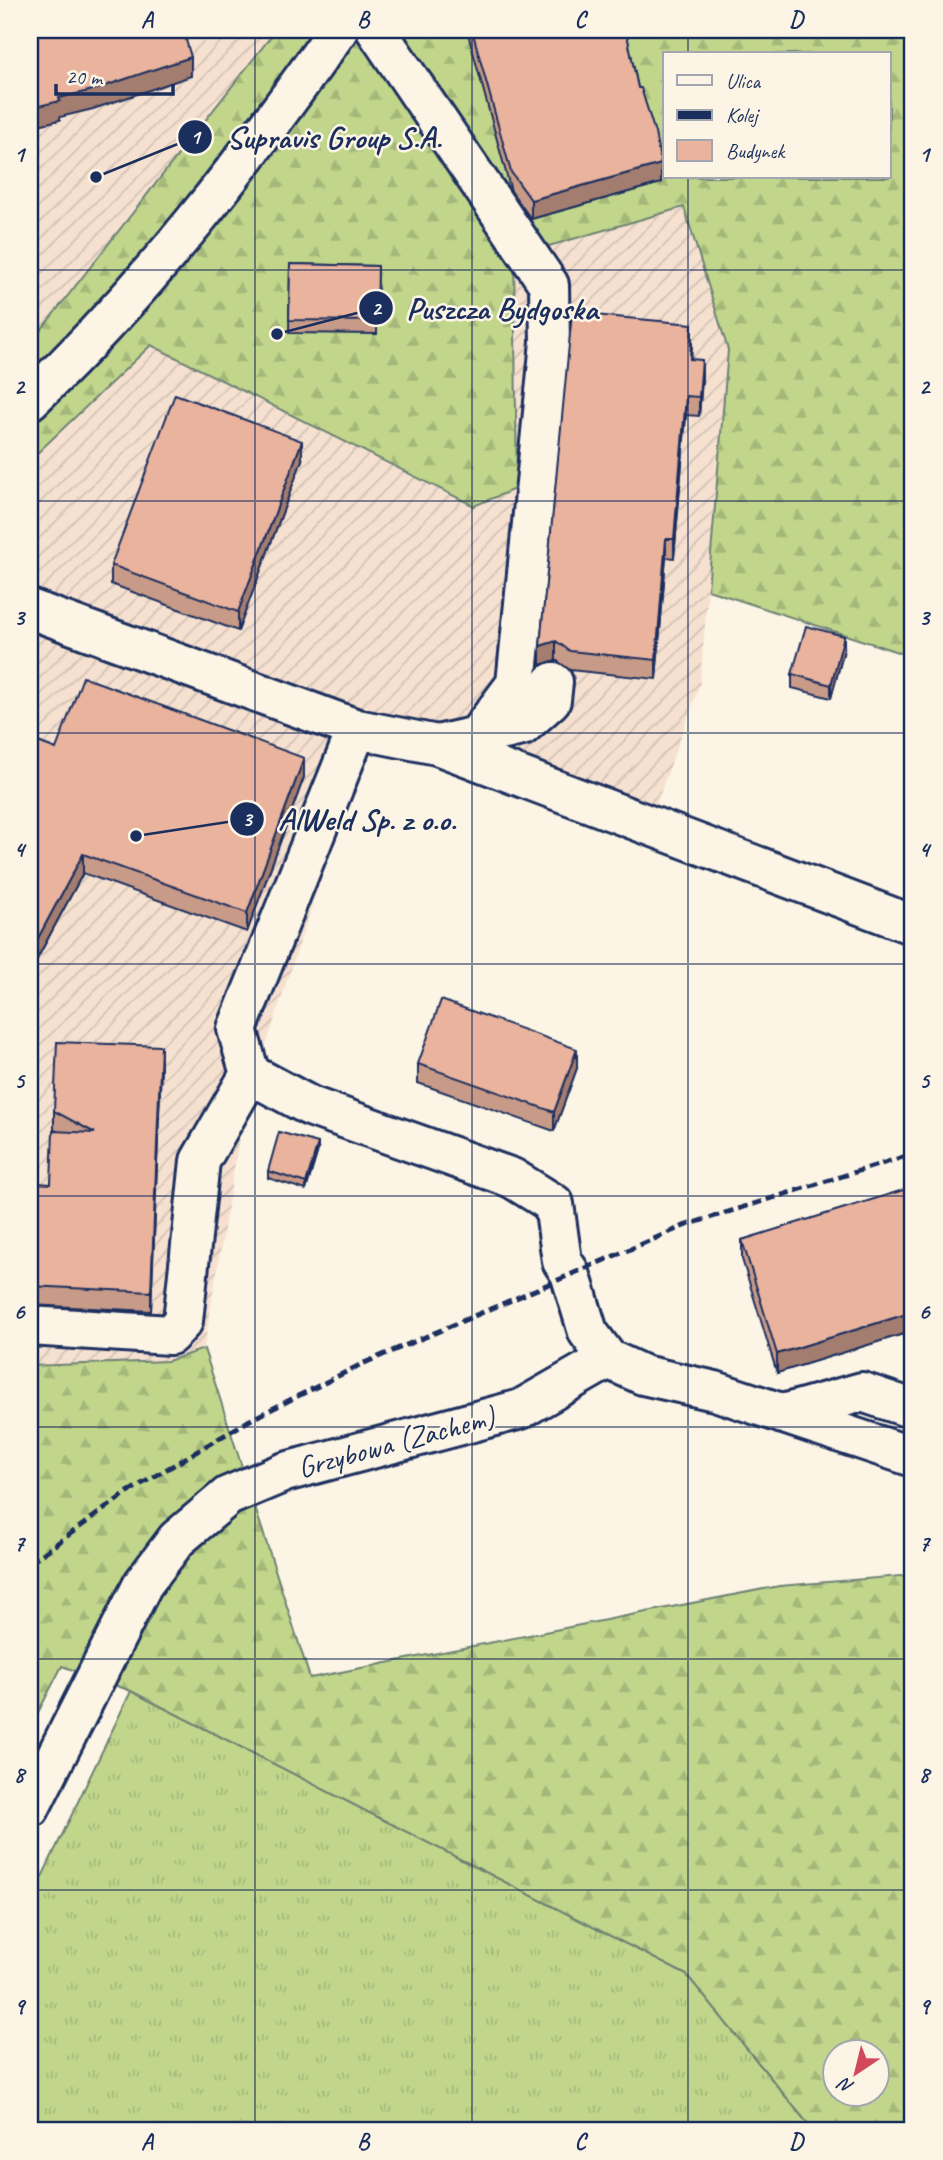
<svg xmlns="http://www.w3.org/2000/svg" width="943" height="2160" viewBox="0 0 943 2160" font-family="Caveat,sans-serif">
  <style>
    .industrial { fill: url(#industrial-furrows) }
    .grass { fill: url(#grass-tufts); stroke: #6e8274; stroke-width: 2 }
    .forest { fill: url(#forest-firs); stroke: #6e8274; stroke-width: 2; fill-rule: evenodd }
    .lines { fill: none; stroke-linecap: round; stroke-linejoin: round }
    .minor-casing { stroke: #1b2f5e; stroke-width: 44 }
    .minor { stroke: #fcf5e5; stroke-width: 38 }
    .rail { stroke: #1b2f5e; stroke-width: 5; stroke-dasharray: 10 5; stroke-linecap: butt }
    .wall { fill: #c89a88; stroke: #1b2f5e; stroke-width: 2 }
    .shaded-wall { fill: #a37d6f; stroke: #1b2f5e; stroke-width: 2 }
    .building { fill: #e9b39e; stroke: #1b2f5e; stroke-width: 2 }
    .grid { fill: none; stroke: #1b2f5e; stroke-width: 2; stroke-opacity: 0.55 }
    .labels { text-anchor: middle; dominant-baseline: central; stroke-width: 5; stroke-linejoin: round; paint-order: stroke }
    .street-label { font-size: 30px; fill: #1b2f5e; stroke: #fcf5e5 }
    .leader { fill: none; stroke: #1b2f5e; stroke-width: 2.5 }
    .callout-dot { fill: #1b2f5e; stroke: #fcf5e5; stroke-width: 2.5 }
    .mark-label { font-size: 21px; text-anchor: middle; font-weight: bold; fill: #fff }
    .callout-label { font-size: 32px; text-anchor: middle; font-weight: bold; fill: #1b2f5e; stroke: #fcf5e5; stroke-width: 5; stroke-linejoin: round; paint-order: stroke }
    .neatline { fill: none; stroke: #1b2f5e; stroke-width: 2.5 }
    .grid-label { font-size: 23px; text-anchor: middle; font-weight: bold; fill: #1b2f5e }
  </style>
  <defs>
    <pattern id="industrial-furrows" width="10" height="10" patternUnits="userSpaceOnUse" patternTransform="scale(1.75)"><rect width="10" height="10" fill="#f6e1d0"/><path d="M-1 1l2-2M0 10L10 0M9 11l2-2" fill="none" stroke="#d2c1b5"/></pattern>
    <pattern id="grass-tufts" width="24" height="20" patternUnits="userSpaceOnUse" patternTransform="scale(1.75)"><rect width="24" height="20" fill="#c1d68b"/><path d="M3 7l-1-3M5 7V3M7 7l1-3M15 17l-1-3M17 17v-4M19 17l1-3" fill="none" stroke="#a5b87a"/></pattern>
    <pattern id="forest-firs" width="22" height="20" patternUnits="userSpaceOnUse" patternTransform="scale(1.75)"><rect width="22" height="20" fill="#c1d68b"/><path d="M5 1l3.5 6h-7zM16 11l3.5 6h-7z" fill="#a5b87a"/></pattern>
  </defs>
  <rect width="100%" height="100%" fill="#fcf5e5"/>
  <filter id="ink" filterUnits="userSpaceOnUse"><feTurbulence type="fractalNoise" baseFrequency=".0143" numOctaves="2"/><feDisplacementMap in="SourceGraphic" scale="14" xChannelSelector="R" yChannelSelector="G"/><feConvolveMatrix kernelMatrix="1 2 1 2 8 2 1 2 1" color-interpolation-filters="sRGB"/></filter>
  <g filter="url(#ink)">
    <path class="industrial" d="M30,30H276L30,344Z
      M665,177H675L728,350L700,684L656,805L369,732L243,1115L204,1349L168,1361L30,1366V460L151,345Z"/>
    <path class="grass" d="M131,1691L687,1975L813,2130H30V1902Z"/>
    <path class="forest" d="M276,30H913V657L708,590L728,350L684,207L514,256L517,488L474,506L151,345L30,460V344ZM665,54H889V177H665Z
      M204,1349L310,1678L779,1586L913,1575V2130H813L687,1975L131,1691L62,1666L30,1728V1366L168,1361ZM834,2052H876V2094H834Z"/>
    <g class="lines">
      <g class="minor-casing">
        <path id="minor" d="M376,30L549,285L550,342L516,684L477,736
          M30,400C147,289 245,162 338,30
          M30,609L357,729L437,745L522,726L551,700L553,682
          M357,729L237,1029L250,1074L310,1106L512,1178L554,1204L562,1261L570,1273L588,1332L608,1359L643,1375L715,1391L913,1457
          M437,745L913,925
          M30,1326L170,1335L183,1321L200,1161L250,1074
          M783,1414L862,1392L913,1409
          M30,1808L143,1584L177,1539L228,1496L285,1472L521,1409L608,1359"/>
      </g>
      <use href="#minor" class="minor"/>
      <path class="rail" d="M30,1563L128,1492L250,1420L362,1364L684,1226L913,1154"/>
    </g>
    <path class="wall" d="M467,30H626L638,88L661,183L531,219L511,191Z
      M290,264L378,266L377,334L289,333Z
      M692,343L691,359L702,379L699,416L686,415L674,558L666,557L656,679L570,670L556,660L540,665Z
      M302,460L238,631L111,584V565Z
      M844,650L831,698L792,688V674Z
      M30,739L56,749L304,777L247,932L83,873L30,972Z
      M913,744V783L908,781V763Z
      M418,1064L577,1068L554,1131L418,1083Z
      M161,1065L151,1311L30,1305V1183L51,1184L57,1131L54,1130V1111Z
      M318,1150L306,1190L268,1178V1171Z
      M913,1187V1331L777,1373L742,1259V1240Z"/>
    <path class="shaded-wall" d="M191,57V76L93,109L60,117V120L30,127V108L59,98Z
      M661,164V183L531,219V200Z
      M692,324V343L690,378V359Z
      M702,360V379L699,416V397Z
      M686,396V415L674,558V539Z
      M302,441V460L238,631V612Z
      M666,539V557L656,679V660Z
      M844,636V650L831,698V685Z
      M556,641V660L540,665V646Z
      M304,758V777L247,932V913Z
      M83,854V873L30,972V953Z
      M161,1046V1065L151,1311V1292Z
      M577,1049V1068L554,1131V1112Z
      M318,1143V1150L306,1190V1183Z
      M913,1312V1331L777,1373V1354Z"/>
    <path class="building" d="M30,30H183L191,57L93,90L59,98L60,101L30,108Z
      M472,30H626L638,88H641L655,133L661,164L531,200L511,172Z
      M290,264L378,266L377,321L289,320Z
      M572,313L692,324L690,359L702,360L699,397L686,396L674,539H666L656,660L570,651L556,641L540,646Z
      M175,394L302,441L238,612L111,565Z
      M806,626L844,636L831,685L792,674Z
      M83,677L304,758L247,913L83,854L30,953V739L56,749Z
      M913,744V764L908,763Z
      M441,1000L577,1049L554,1112L418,1064Z
      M57,1042L161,1046L151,1292L30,1286V1183L51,1184L53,1131L95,1133L54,1111Z
      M279,1132L318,1143L306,1183L268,1171Z
      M913,1187V1312L777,1354L742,1240Z"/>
  </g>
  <path class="grid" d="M255,30V2130M472,30V2130M688,30V54M688,177V2130M30,270H913M30,501H913M30,733H913M30,964H913M30,1196H913M30,1427H913M30,1659H913M30,1890H913"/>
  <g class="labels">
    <g class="street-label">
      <text transform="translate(396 1442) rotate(-15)">Grzybowa (Zachem)</text>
    </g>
  </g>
  <path class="leader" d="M96 177L195 137M277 334L376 308M136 836L247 819"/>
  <g class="callout-dot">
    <circle cx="96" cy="177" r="7"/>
    <circle cx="277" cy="334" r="7"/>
    <circle cx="136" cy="836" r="7"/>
    <circle cx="195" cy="137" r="18"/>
    <circle cx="376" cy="308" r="18"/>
    <circle cx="247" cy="819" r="18"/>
  </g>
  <g class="mark-label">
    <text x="195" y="144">1</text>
    <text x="376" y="315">2</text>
    <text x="247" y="826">3</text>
  </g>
  <g class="callout-label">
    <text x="334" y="148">Supravis Group S.A.</text>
    <text x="502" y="319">Puszcza Bydgoska</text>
    <text x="367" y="830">AlWeld Sp. z o.o.</text>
  </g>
  <rect width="943" height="2160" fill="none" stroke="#fcf5e5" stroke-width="77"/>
  <rect x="663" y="52" width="228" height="126" fill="#fcf5e5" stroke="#a2a6af" stroke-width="2"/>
  <rect x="677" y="75" width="35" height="10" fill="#fcf5e5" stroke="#a2a6af" stroke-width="2"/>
  <text x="726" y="88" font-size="21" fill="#1b2f5e">Ulica</text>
  <rect x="677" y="110" width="35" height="10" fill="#1b2f5e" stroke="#a2a6af" stroke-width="2"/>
  <text x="726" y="122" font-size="21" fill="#1b2f5e">Kolej</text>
  <rect x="677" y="140" width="35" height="21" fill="#e9b39e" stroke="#a2a6af" stroke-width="2"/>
  <text x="726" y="158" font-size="21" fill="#1b2f5e">Budynek</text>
  <g transform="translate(856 2073) rotate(215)"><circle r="33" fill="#fcf5e5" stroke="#a2a6af" stroke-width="2"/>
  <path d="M0-5L12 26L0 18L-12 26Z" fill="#d1495b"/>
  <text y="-10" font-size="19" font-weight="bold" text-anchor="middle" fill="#1b2f5e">N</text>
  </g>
  <path d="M56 84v10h117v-10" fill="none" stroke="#1b2f5e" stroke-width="3.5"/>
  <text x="66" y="84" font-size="21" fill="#1b2f5e" stroke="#fcf5e5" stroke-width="5" paint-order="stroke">20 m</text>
  <rect x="38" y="38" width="866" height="2084" class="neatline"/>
  <g class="grid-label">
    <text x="147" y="27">A</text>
    <text x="363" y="27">B</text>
    <text x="580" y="27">C</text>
    <text x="796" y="27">D</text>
    <text x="19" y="162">1</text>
    <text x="924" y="162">1</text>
    <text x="19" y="394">2</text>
    <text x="924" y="394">2</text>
    <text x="19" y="625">3</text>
    <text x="924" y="625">3</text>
    <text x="19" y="857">4</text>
    <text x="924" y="857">4</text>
    <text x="19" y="1088">5</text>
    <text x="924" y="1088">5</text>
    <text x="19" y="1319">6</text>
    <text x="924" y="1319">6</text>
    <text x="19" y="1551">7</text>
    <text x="924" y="1551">7</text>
    <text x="19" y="1782">8</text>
    <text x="924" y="1782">8</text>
    <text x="19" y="2014">9</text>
    <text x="924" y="2014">9</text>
    <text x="147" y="2149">A</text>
    <text x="363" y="2149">B</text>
    <text x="580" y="2149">C</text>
    <text x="796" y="2149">D</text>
  </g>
</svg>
